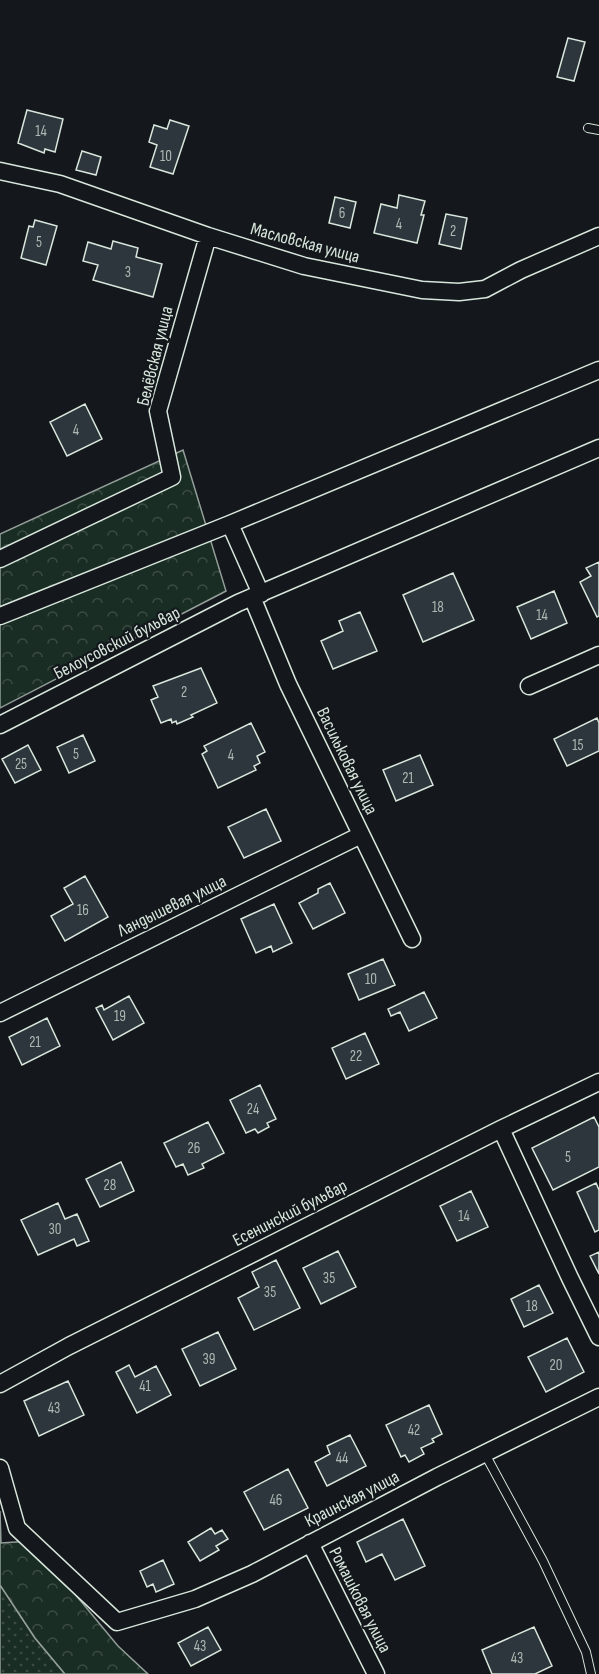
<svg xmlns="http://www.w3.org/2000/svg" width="599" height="1674" viewBox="0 0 599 1674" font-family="'Sofia Sans Condensed',sans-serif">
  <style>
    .green { fill: url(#green-dots); stroke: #939e99; stroke-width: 1.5 }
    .forest { fill: url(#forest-crowns); stroke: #939e99; stroke-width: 1.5 }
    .building { fill: #2c363c; stroke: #d8e6dc; stroke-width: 1.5 }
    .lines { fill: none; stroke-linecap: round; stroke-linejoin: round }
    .lane-casing { stroke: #d8e6dc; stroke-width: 10 }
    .street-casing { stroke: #d8e6dc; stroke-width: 19 }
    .lane { stroke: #14181c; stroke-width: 8 }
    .street { stroke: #14181c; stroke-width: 16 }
    .labels { text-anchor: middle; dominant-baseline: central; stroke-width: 4.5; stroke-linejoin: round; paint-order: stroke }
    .number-label { font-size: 15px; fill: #adbab4 }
    .street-label { font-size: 18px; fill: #d8e6dc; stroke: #14181c }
  </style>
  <defs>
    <pattern id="green-dots" width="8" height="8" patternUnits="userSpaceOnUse" patternTransform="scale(1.5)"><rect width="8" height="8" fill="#1a2d24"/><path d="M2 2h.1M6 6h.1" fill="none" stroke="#3b4b43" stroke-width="1.8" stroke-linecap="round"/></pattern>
    <pattern id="forest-crowns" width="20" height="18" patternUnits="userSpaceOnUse" patternTransform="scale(1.5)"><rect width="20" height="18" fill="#1a2d24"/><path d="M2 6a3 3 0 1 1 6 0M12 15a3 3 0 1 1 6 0" fill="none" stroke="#3b4b43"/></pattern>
  </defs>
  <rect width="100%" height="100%" fill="#14181c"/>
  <path class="green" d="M0,1585L35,1638L65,1674H0Z"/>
  <path class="forest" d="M183,450L226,591L0,708V534Z
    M0,1511L1,1543L31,1541L118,1646L148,1674H65L35,1638L0,1585Z"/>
  <path class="building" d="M568,38L585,42L574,81L557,77Z
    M27,110L63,119L55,152L45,149L44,153L18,143Z
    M170,120L189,126L173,174L150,167L157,145L149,142L154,125L167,129Z
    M82,151L101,157L96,175L76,170Z
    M399,195L425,201L421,215H424L417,243L374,233L381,204L397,208Z
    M335,197L356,202L350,228L329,223Z
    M446,214L467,218L461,249L439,244Z
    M35,220L57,226L46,265L21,258L29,226L33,227Z
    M113,241L138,248L136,257L162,264L153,297L93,280L98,265L83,261L88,242L111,249Z
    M85,404L102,439L67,456L50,422Z
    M599,562V616L597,617L580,582L591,576L586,568Z
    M453,573L474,620L423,642L403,595Z
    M554,591L567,623L531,639L517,607Z
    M360,612L377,651L333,669L321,641L343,631L339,621Z
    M201,668L217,703L191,715L193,717L177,724L176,721L172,723L171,719L161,723L151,700L158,697L153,686Z
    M597,718L599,723V751L567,766L554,739Z
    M251,723L265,752L257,756L260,763L254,766L256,770L218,788L202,754L207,751L204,746Z
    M83,735L95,761L69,773L57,747Z
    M28,745L41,770L15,783L2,759Z
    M420,755L433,785L396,801L383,770Z
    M266,809L281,841L244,858L228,827Z
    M85,876L108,917L65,941L51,916L73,904L64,888Z
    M330,883L345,913L313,929L299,903L318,893V889Z
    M274,904L292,943L273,952L271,946L256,953L241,919Z
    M383,959L395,985L359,1000L348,974Z
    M424,992L437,1018L409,1031L400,1012L391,1016L388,1009Z
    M129,996L144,1023L113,1040L96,1008L102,1005L104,1010Z
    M47,1018L60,1046L22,1065L9,1037Z
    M365,1033L379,1064L346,1079L332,1048Z
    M260,1085L276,1119L267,1123L269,1127L258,1133L255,1129L246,1133L230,1100Z
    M594,1117L599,1127V1167L553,1190L532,1148Z
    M208,1122L224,1153L202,1164L204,1168L188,1175L183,1164L176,1167L164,1143Z
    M121,1162L134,1191L100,1207L86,1179Z
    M596,1183L599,1190V1230L595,1232L577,1192Z
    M471,1191L488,1227L457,1241L440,1206Z
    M58,1203L65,1219L77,1214L89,1241L77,1246L74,1239L38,1255L21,1220Z
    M338,1251L356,1287L321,1304L303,1268Z
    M599,1252V1274L590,1256Z
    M276,1260L300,1308L254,1330L238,1298L259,1287L252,1272Z
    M539,1285L553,1313L524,1327L511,1299Z
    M218,1332L236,1369L200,1386L182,1349Z
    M567,1338L584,1372L546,1392L528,1357Z
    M129,1365L135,1377L156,1366L171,1395L137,1413L116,1372Z
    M68,1381L84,1415L39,1436L24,1401Z
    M429,1405L442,1434L432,1439L434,1442L421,1448L424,1454L409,1462L405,1455L401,1457L386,1425Z
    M350,1435L366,1466L327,1486L315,1462L330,1454L327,1446Z
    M288,1469L308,1508L264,1530L244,1492Z
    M403,1519L425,1566L395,1580L382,1554L366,1562L357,1542Z
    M211,1528L215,1534L222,1530L228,1539L216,1546L219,1550L200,1561L188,1542Z
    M163,1560L174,1584L156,1592L153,1584L147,1587L140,1571Z
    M208,1627L221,1650L191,1666L178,1643Z
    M534,1627L552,1666L535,1674H492L482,1650Z"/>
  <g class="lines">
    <g class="lane-casing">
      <path id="lane" d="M588,128L599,130
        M485,1454L543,1561L586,1652L591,1674"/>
    </g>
    <g class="street-casing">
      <path id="street" d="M0,171L60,184L208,236L304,266L422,290L459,292L485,289L521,270L599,236
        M230,524L261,594
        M0,559L172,477L158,411L208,236
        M252,597L288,684L412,939
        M0,616L230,524L599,370
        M529,686L599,655
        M0,725L238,603L599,448
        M0,1013L361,835
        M501,1129L570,1278L599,1337
        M0,1384L69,1346L501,1129L599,1082
        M0,1468L17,1528L117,1622L195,1599L252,1574L437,1477L599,1397
        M310,1543L376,1674"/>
    </g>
    <use href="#lane" class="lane"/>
    <use href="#street" class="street"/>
  </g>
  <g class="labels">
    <g class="number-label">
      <text x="41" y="131">14</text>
      <text x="166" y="156">10</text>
      <text x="342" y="213">6</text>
      <text x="399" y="224">4</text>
      <text x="453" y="231">2</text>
      <text x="39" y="242">5</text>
      <text x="128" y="272">3</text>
      <text x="76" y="430">4</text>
      <text x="438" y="607">18</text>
      <text x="542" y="615">14</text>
      <text x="184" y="692">2</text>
      <text x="578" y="745">15</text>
      <text x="76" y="754">5</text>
      <text x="231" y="755">4</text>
      <text x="21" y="764">25</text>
      <text x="408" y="778">21</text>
      <text x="83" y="910">16</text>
      <text x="371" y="979">10</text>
      <text x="120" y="1016">19</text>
      <text x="35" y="1042">21</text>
      <text x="356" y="1056">22</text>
      <text x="253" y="1109">24</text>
      <text x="194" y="1148">26</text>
      <text x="568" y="1157">5</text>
      <text x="110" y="1185">28</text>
      <text x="464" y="1216">14</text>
      <text x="55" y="1229">30</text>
      <text x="329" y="1278">35</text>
      <text x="270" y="1292">35</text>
      <text x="532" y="1306">18</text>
      <text x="209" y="1359">39</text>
      <text x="556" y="1365">20</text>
      <text x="145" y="1386">41</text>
      <text x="54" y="1408">43</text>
      <text x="414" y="1430">42</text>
      <text x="342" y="1458">44</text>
      <text x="276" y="1500">46</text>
      <text x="200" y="1646">43</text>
      <text x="517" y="1658">43</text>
    </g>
    <g class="street-label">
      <text transform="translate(305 243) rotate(15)">Масловская улица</text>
      <text transform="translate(155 356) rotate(-76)">Белёвская улица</text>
      <text transform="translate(117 643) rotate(-27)">Белоусовский бульвар</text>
      <text transform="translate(347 761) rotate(64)">Васильковая улица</text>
      <text transform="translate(172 906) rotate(-26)">Ландышевая улица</text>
      <text transform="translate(290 1213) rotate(-27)">Есенинский бульвар</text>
      <text transform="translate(352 1499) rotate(-27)">Краинская улица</text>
      <text transform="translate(360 1600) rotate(63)">Ромашковая улица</text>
    </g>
  </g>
</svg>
